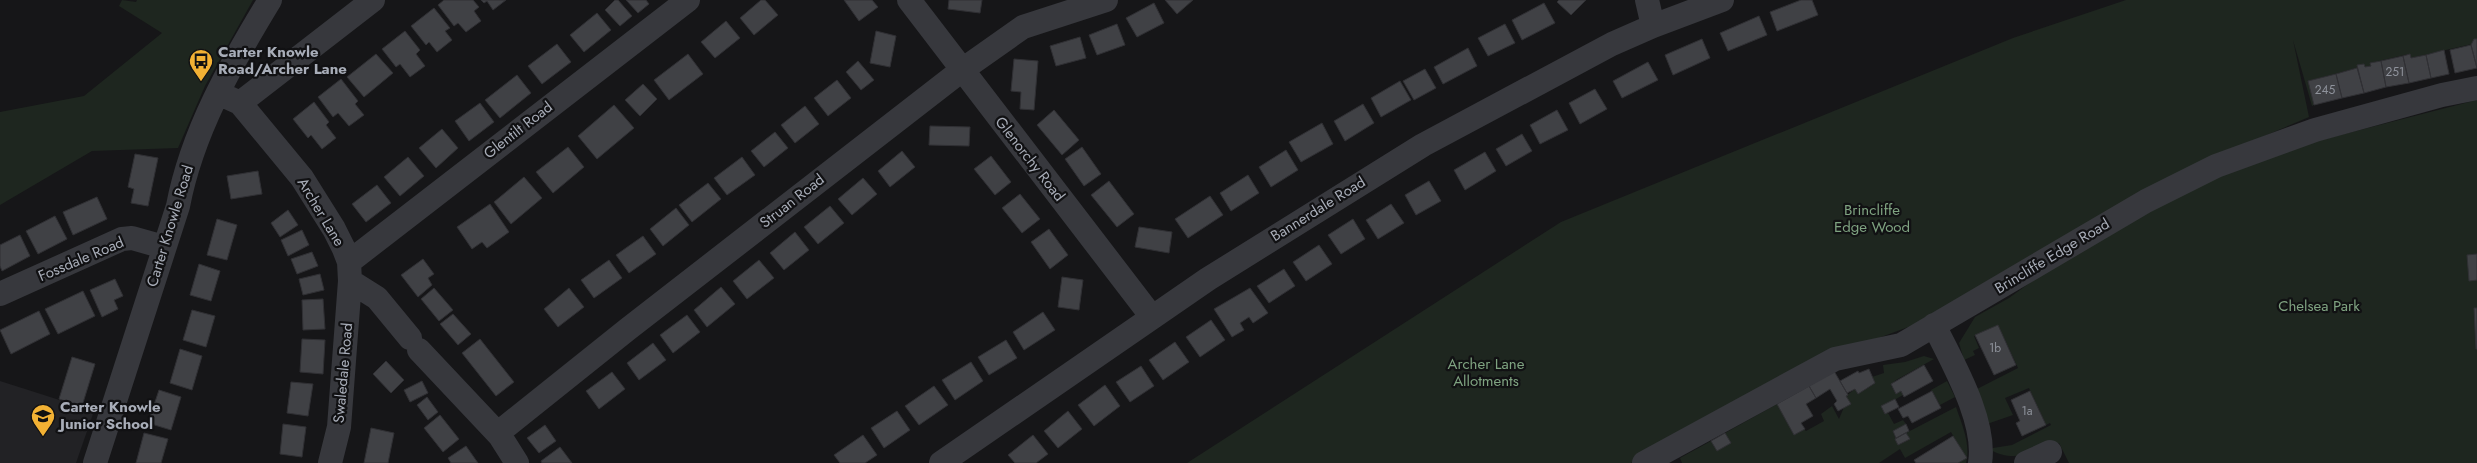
<svg xmlns="http://www.w3.org/2000/svg" width="2477" height="463" viewBox="0 0 2477 463" font-family="Jost,sans-serif">
  <style>
    .built { fill: #222225 }
    .green { fill: #1e261f }
    .building { fill: #404145; stroke: #303034 }
    .lines { fill: none; stroke-linecap: round; stroke-linejoin: round }
    .minor { stroke: #37383d; stroke-width: 24 }
    .labels { text-anchor: middle; dominant-baseline: central; stroke-width: 4.5; stroke-linejoin: round; paint-order: stroke }
    .number-label { font-size: 12px; fill: #8e929b }
    .poi-label { font-size: 15px; font-weight: bold; fill: #a8adb8; stroke: #111113; text-anchor: start }
    .street-label { font-size: 15px; fill: #a8adb8; stroke: #111113 }
    .park-label { font-size: 15px; fill: #7fa381; stroke: #111113 }
  </style>
  <rect width="100%" height="100%" fill="#161618"/>
  <path class="built" d="M0,381L94,411L76,463H0Z"/>
  <path class="green" d="M122,0L136,2L137,0H253L205,86L178,148L92,151L0,205V112L84,96L162,33L119,6Z
    M2126,0H2477V39H2474L2472,44L2411,58L2409,54L2370,63L2371,66L2365,67L2364,64L2357,65V68L2308,81L2314,105L2312,106L2293,40L2309,117L2206,161L1927,320L1830,356L1631,463H1187L1561,222L2013,38Z
    M2477,100V463H2069L2059,443C2039,452 2012,463 1991,450L1993,448L2012,445L2051,425L2050,423L2046,425L2029,388L2005,398L2013,415L1987,424L1977,389L2018,368L1998,325L1974,336L1979,348L1973,351L1975,355L1964,360L1959,343L1975,317L2009,298L2057,263L2217,175L2309,143Z
    M1924,356L1934,359L1896,380L1891,385L1896,394L1901,391L1903,395L1882,407L1885,414L1888,413L1894,424L1903,420L1906,424L1893,431L1898,445L1909,440L1906,433L1956,407C1962,425 1971,444 1966,463H1958L1966,458L1951,432L1905,458L1900,449L1879,463H1682L1680,458L1711,441L1717,451L1730,443L1725,433L1777,404L1806,431L1824,421L1821,414L1832,406L1839,419L1844,407L1850,404L1846,396L1855,389L1858,394L1874,384L1872,377L1884,373L1883,365L1905,362Z
    M1947,381L1955,397L1940,405L1931,390Z"/>
  <path class="building" d="M444,0H473L479,7L474,11L481,21L466,32L458,23L454,26L438,5Z
    M481,0H506L493,10L487,1L484,3Z
    M615,0H618L632,16L620,26L605,10Z
    M626,0H646L649,4L638,13Z
    M761,0H765L778,15L754,35L740,18Z
    M844,0H872L878,7L859,21Z
    M949,0H982L980,13L948,9Z
    M1165,0H1193L1177,14Z
    M1559,0H1586L1571,15L1557,2Z
    M1801,0H1812L1818,15L1777,31L1770,12Z
    M1154,3L1164,23L1137,37L1126,18Z
    M1544,3L1555,23L1522,40L1512,20Z
    M434,8L450,28L445,31L452,40L437,52L429,42L426,45L411,26Z
    M597,13L611,30L584,52L570,35Z
    M1759,16L1767,35L1728,51L1720,33Z
    M726,21L740,38L715,58L701,42Z
    M1117,24L1125,45L1097,55L1089,35Z
    M1505,24L1515,43L1488,56L1478,38Z
    M405,31L420,50L416,54L425,66L410,77L400,64L396,67L382,49Z
    M876,31L896,36L890,67L870,63Z
    M1080,37L1086,58L1056,66L1050,46Z
    M1702,39L1710,58L1673,75L1665,55Z
    M2474,39H2477V68L2471,45Z
    M557,44L571,62L542,84L528,66Z
    M2471,45L2477,68L2455,73L2450,50Z
    M1468,48L1477,66L1443,84L1434,67Z
    M2444,50L2449,74L2431,78L2426,55Z
    M376,54L393,73L364,97L347,77Z
    M688,54L703,74L669,100L654,80Z
    M2410,54L2411,58L2426,55L2431,78L2409,83L2403,56Z
    M2403,56L2409,83L2386,87L2381,61Z
    M1014,59L1038,61L1034,110L1020,109L1021,92L1011,91Z
    M858,61L874,80L861,90L846,72Z
    M2381,61L2386,87L2364,93L2357,65L2364,64L2365,67L2371,66L2370,63Z
    M1648,62L1658,80L1622,98L1613,81Z
    M2357,68L2364,93L2342,98L2336,74Z
    M1425,69L1436,88L1414,100L1403,81Z
    M2336,74L2342,98L2314,105L2308,81Z
    M517,75L531,93L500,118L485,100Z
    M341,79L358,101L355,104L364,115L349,126L338,113L333,117L318,97Z
    M837,80L851,98L828,116L814,98Z
    M1400,81L1411,100L1381,117L1371,98Z
    M643,84L657,99L640,116L625,100Z
    M1595,89L1607,109L1580,124L1569,103Z
    M314,102L329,122L326,125L336,138L322,149L311,135L308,138L293,119Z
    M480,103L494,122L469,141L455,121Z
    M1363,104L1374,123L1345,141L1334,121Z
    M614,105L634,128L597,159L578,136Z
    M805,106L819,124L795,143L781,125Z
    M1054,110L1079,140L1062,155L1037,125Z
    M1557,110L1568,130L1540,144L1530,125Z
    M1322,123L1333,144L1301,162L1289,142Z
    M930,126L970,127L969,146L929,145Z
    M442,129L458,148L436,168L419,148Z
    M775,132L788,148L764,167L751,151Z
    M1522,134L1532,151L1506,166L1496,149Z
    M568,147L584,167L553,193L536,172Z
    M1082,147L1101,174L1084,186L1065,159Z
    M1286,150L1298,170L1271,187L1259,167Z
    M902,151L915,167L890,187L878,171Z
    M1485,152L1496,171L1465,190L1454,170Z
    M135,154L158,158L148,206L131,203L134,189L128,187Z
    M991,156L1011,182L995,195L974,169Z
    M408,157L424,176L400,196L384,177Z
    M742,157L755,175L727,195L714,178Z
    M258,171L262,194L231,199L227,176Z
    M1248,175L1259,193L1231,211L1220,193Z
    M524,177L542,198L511,224L494,202Z
    M863,178L877,194L852,215L838,199Z
    M1109,181L1134,214L1117,227L1091,195Z
    M1429,181L1441,201L1416,215L1405,195Z
    M708,183L721,199L692,222L679,205Z
    M377,185L391,203L366,222L352,204Z
    M1020,194L1040,219L1022,233L1002,208Z
    M1210,196L1223,215L1188,238L1175,219Z
    M97,197L107,219L73,235L63,212Z
    M490,204L509,232L487,248L482,242L472,249L457,227Z
    M1391,204L1404,223L1378,239L1366,220Z
    M830,206L844,223L818,244L804,227Z
    M676,208L689,225L663,246L650,229Z
    M288,210L298,225L280,237L271,223Z
    M55,216L67,239L38,254L26,231Z
    M217,219L237,225L227,260L207,255Z
    M1353,219L1365,239L1341,254L1328,235Z
    M1139,227L1172,232L1169,253L1135,247Z
    M1049,229L1068,255L1050,269L1031,242Z
    M302,230L309,245L288,256L281,240Z
    M795,232L809,250L784,270L770,253Z
    M20,235L30,256L2,271L0,266V245Z
    M643,236L656,254L629,273L616,255Z
    M1319,245L1332,264L1306,281L1293,262Z
    M312,252L318,266L297,274L291,259Z
    M2477,254V280L2469,281L2467,255Z
    M423,259L434,274L428,278L432,285L418,297L401,275Z
    M609,260L622,278L594,298L581,280Z
    M759,260L774,278L747,299L733,281Z
    M199,264L220,271L211,301L190,295Z
    M1284,269L1295,286L1269,303L1257,286Z
    M320,274L324,290L303,295L299,279Z
    M1062,277L1083,280L1079,310L1058,307Z
    M115,279L123,296L114,300L118,309L102,317L90,290Z
    M721,287L735,304L707,327L694,310Z
    M434,288L453,310L439,321L421,299Z
    M569,288L584,307L558,327L544,309Z
    M1250,288L1268,313L1253,323L1249,317L1240,323L1244,330L1232,337L1214,309Z
    M83,291L95,316L58,334L45,309Z
    M323,299L325,329L303,330L302,300Z
    M2474,308H2477V349H2476Z
    M192,310L215,316L206,347L183,340Z
    M39,311L50,334L11,354L0,330Z
    M1043,312L1055,330L1024,350L1013,332Z
    M453,314L471,334L458,345L440,324Z
    M687,315L700,332L673,353L660,335Z
    M1211,320L1225,340L1200,357L1186,337Z
    M1998,325L2016,365L1994,375L1975,335Z
    M302,339L325,340L323,374L300,372Z
    M480,339L514,382L496,396L462,353Z
    M1006,340L1017,358L989,375L978,357Z
    M1175,342L1189,362L1163,380L1149,360Z
    M653,343L666,360L639,380L627,363Z
    M180,349L202,356L192,390L170,383Z
    M72,357L95,364L82,406L59,399Z
    M386,361L404,380L391,393L373,374Z
    M971,362L983,381L955,400L942,380Z
    M1924,365L1933,381L1904,397L1901,391L1896,394L1891,384Z
    M1141,366L1154,386L1130,402L1116,382Z
    M1869,369L1875,383L1858,394L1855,389L1847,393L1840,381L1858,371L1859,373Z
    M1834,371L1848,395L1846,396L1851,404L1838,411L1834,404L1837,401L1830,389L1816,398L1809,386Z
    M612,372L625,389L599,409L586,391Z
    M422,381L428,393L410,402L404,390Z
    M291,382L313,384L308,416L287,413Z
    M1105,385L1120,406L1094,426L1078,405Z
    M934,386L948,405L919,425L905,406Z
    M1809,386L1816,398L1806,404L1813,416L1801,423L1805,429L1794,435L1777,404Z
    M159,390L181,397L171,430L148,423Z
    M1932,391L1941,408L1912,423L1908,416L1903,418L1898,409Z
    M2030,391L2046,425L2022,436L2016,423L2020,421L2011,400Z
    M427,397L438,412L428,420L417,405Z
    M1895,399L1899,407L1885,414L1881,406Z
    M897,411L910,430L884,448L871,428Z
    M1068,411L1082,429L1058,448L1044,431Z
    M440,415L459,439L443,452L424,428Z
    M283,424L306,427L302,457L280,454Z
    M1906,424L1909,431L1896,438L1893,431Z
    M545,425L556,441L539,453L527,438Z
    M371,428L394,433L388,463H364Z
    M144,433L168,439L161,463H136Z
    M1725,433L1731,443L1717,451L1711,441Z
    M1906,433L1910,439L1898,445L1895,439Z
    M863,435L877,455L865,463H840L834,455Z
    M1033,435L1048,454L1036,463H1015L1008,455Z
    M1953,436L1967,458L1958,463H1916L1914,460Z
    M466,446L478,463H451L448,458Z
    M560,447L572,463H542L541,461Z"/>
  <g class="lines">
    <path class="minor" d="M909,0L1152,317
      M1647,0L1653,26
      M218,93L240,103L302,178L334,229L344,249L349,262L350,281L339,427L330,463
      M240,103L373,0
      M349,262L688,0
      M350,281L377,298L410,338
      M0,294L122,239L132,238L164,247
      M1934,325C1952,362 1987,421 1980,463
      M419,350L500,436L517,463
      M500,436L503,429L628,329L962,70L1023,27L1106,0
      M95,463L178,206C192,132 231,64 270,0
      M941,463L1208,279L1423,145L1612,44L1653,26L1722,0
      M1644,463L1835,359L1901,345L2146,201L2216,166L2315,130L2442,95L2477,88
      M2026,463L2050,452"/>
  </g>
  <defs>
    <g id="bus-pin" transform="scale(1.25)"><path d="M0 17L-7.5 6A9.5 9.5 0 1 1 7.5 6Z" fill="#f2b134" stroke="#111113"/><path d="M-5-6H5V4H4V6H2V4H-2V6H-4V4H-5ZM-3.5-4V0h7V-4ZM-3.5 1.2v1.5H-2V1.2ZM2 1.2v1.5H3.5V1.2Z" fill="#111"/></g>
    <g id="school-pin" transform="scale(1.25)"><path d="M0 17L-7.5 6A9.5 9.5 0 1 1 7.5 6Z" fill="#f2b134" stroke="#111113"/><path d="M0-5L7-2L0 1L-7-2ZM-4 1L0 2.5L4 1V4Q0 6-4 4Z" fill="#111"/></g>
  </defs>
  <g fill-rule="evenodd">
    <use href="#bus-pin" x="201" y="61"/>
    <use href="#school-pin" x="43" y="416"/>
  </g>
  <g class="labels">
    <g class="number-label">
      <text x="2395" y="72">251</text>
      <text x="2325" y="90">245</text>
      <text x="1995" y="348">1b</text>
      <text x="2027" y="411">1a</text>
    </g>
    <g class="poi-label">
      <text x="218" y="52">Carter Knowle<tspan x="218" dy="17">Road/Archer Lane</tspan></text>
      <text x="60" y="407">Carter Knowle<tspan x="60" dy="17">Junior School</tspan></text>
    </g>
    <g class="street-label">
      <text transform="translate(518 130) rotate(-38)">Glentilt Road</text>
      <text transform="translate(1030 159) rotate(52)">Glenorchy Road</text>
      <text transform="translate(792 201) rotate(-38)">Struan Road</text>
      <text transform="translate(1318 209) rotate(-32)">Bannerdale Road</text>
      <text transform="translate(321 212) rotate(59)">Archer Lane</text>
      <text transform="translate(170 226) rotate(-73)">Carter Knowle Road</text>
      <text transform="translate(2052 256) rotate(-31)">Brincliffe Edge Road</text>
      <text transform="translate(81 259) rotate(-23)">Fossdale Road</text>
      <text transform="translate(343 373) rotate(-85)">Swaledale Road</text>
    </g>
    <g class="park-label">
      <text x="1872" y="210">Brincliffe<tspan x="1872" dy="17">Edge Wood</tspan></text>
      <text x="2319" y="306">Chelsea Park</text>
      <text x="1486" y="364">Archer Lane<tspan x="1486" dy="17">Allotments</tspan></text>
    </g>
  </g>
</svg>
